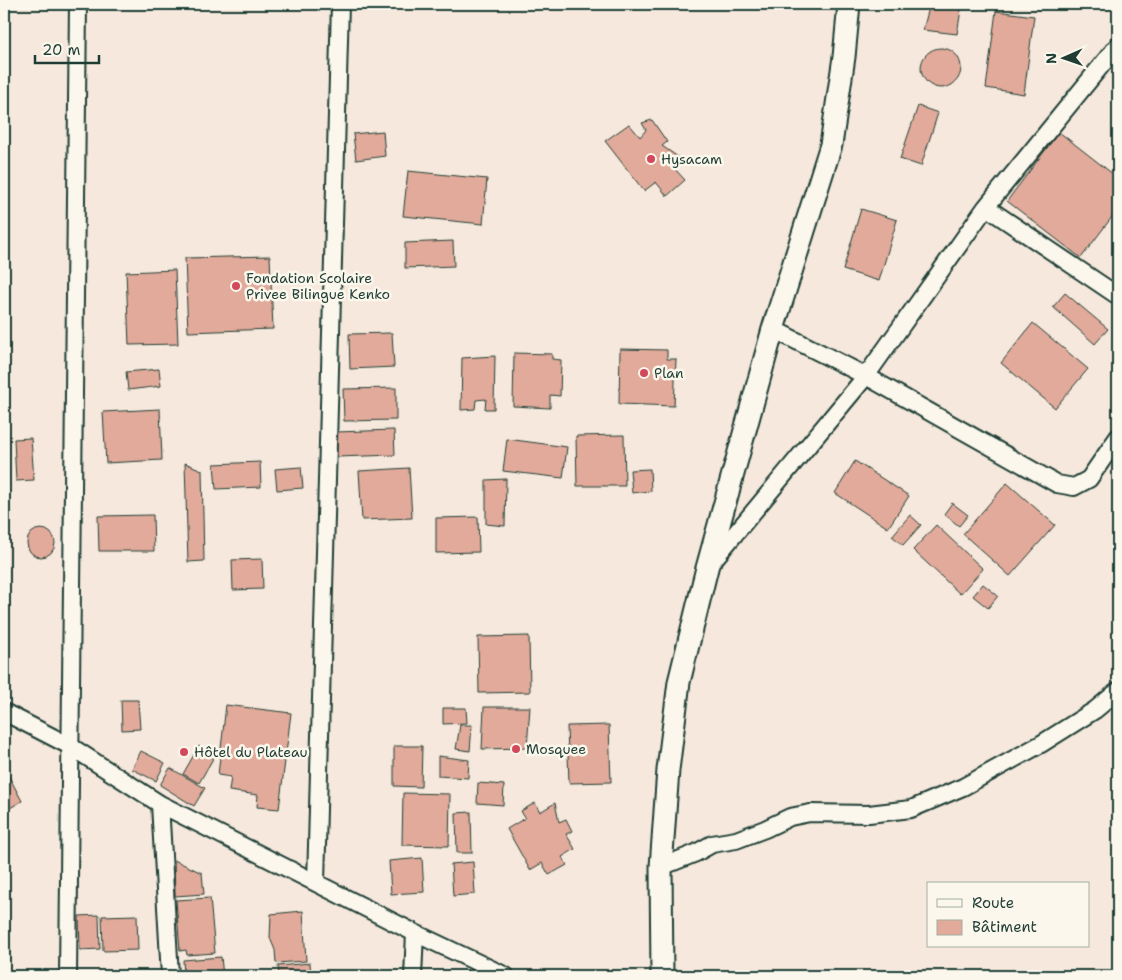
<svg xmlns="http://www.w3.org/2000/svg" width="1122" height="980" viewBox="0 0 1122 980" font-family="'Shantell Sans',sans-serif">
  <style>
    .building { fill: #e2aa9a; stroke: #1f3d34 }
    .lines { fill: none; stroke-linecap: round; stroke-linejoin: round }
    .minor-casing { stroke: #1f3d34; stroke-width: 20 }
    .tertiary-casing { stroke: #1f3d34; stroke-width: 25 }
    .minor { stroke: #fbf7ec; stroke-width: 16 }
    .tertiary { stroke: #fbf7ec; stroke-width: 21 }
    .poi-dot { fill: #d1495b; stroke: #fbf7ec; stroke-width: 2 }
    .labels { text-anchor: middle; dominant-baseline: central; stroke-width: 5; stroke-linejoin: round; paint-order: stroke }
    .poi-label { font-size: 14px; fill: #1f3d34; stroke: #fbf7ec; text-anchor: start }
  </style>
  <rect width="100%" height="100%" fill="#f6e8dc"/>
  <filter id="ink" filterUnits="userSpaceOnUse"><feTurbulence type="fractalNoise" baseFrequency=".02" numOctaves="2"/><feDisplacementMap in="SourceGraphic" scale="10" xChannelSelector="R" yChannelSelector="G"/><feConvolveMatrix kernelMatrix="1 2 1 2 8 2 1 2 1" color-interpolation-filters="sRGB"/></filter>
  <g filter="url(#ink)">
    <path class="building" d="M930,4H962L957,34L923,30Z
      M996,11L1034,16L1024,94L986,88Z
      M921 68a20 20 0 1 1 40 0a20 20 0 1 1-40 0Z
      M918,106L938,113L921,166L900,159Z
      M652,120L667,142L662,146L684,161L673,167L685,180L667,196L656,182L644,191L605,141L629,124L640,137L646,130L642,123Z
      M383,131L385,156L356,160L353,134Z
      M1059,132L1118,178V209L1081,258L1007,201Z
      M4,154L6,206L4,207Z
      M408,171L487,179L483,224L403,216Z
      M861,209L897,220L879,281L843,270Z
      M453,241L454,266L405,268V243Z
      M270,256L273,329L188,332L185,258Z
      M175,270L178,344L129,345L126,272Z
      M1065,293L1108,329L1095,344L1053,307Z
      M1033,323L1088,369L1055,408L1001,363Z
      M392,333L394,367L350,369L349,334Z
      M620,349L667,350V359H676L674,406L619,404Z
      M514,353L552,354V359L561,360L560,396L550,395V408L513,406Z
      M495,356L494,409H485L486,399L476,400L475,409L461,410L462,358Z
      M159,369L161,386L128,390L126,372Z
      M396,388V420L344,421L343,389Z
      M160,409L162,460L106,463L103,412Z
      M394,430L395,455L337,457L336,432Z
      M4,432H8V480H4Z
      M624,435L625,486H577L576,436Z
      M31,438L34,480L16,481L14,439Z
      M507,439L567,447L563,478L503,471Z
      M855,461L909,496L888,528L835,493Z
      M260,462L261,487L216,489L214,464Z
      M185,463L202,470L204,561L188,562Z
      M301,467L303,488L277,490L275,469Z
      M409,468L412,518L362,520L359,471Z
      M650,469L651,491L632,493L630,470Z
      M506,479L505,526L486,524V480Z
      M1007,483L1055,525L1010,576L963,534Z
      M952,503L968,515L959,526L944,514Z
      M153,515L154,551H99L98,516Z
      M910,515L921,525L903,545L892,536Z
      M478,517L479,552L436,553V518Z
      M936,525L983,569L960,594L913,550Z
      M27 543a14 14 0 1 1 28 0a14 14 0 1 1-28 0Z
      M262,559L263,589L233,590L232,560Z
      M983,584L998,596L988,608L973,596Z
      M529,636L530,692L479,693L478,637Z
      M121,700H138L140,729L122,730Z
      M226,705L291,713L279,809L257,807L258,795L229,791L231,777L218,775Z
      M484,707H530L527,748L482,749Z
      M443,708H466L467,723L443,724Z
      M460,725H472L470,751L456,749Z
      M609,725L611,782L569,783L567,726Z
      M199,746L215,755L199,783L183,774Z
      M394,746H422L421,787L394,786Z
      M141,751L165,763L156,781L132,769Z
      M438,756L469,760L468,778L438,776Z
      M170,768L205,788L194,806L160,785Z
      M5,769L22,801L10,808L4,797Z
      M478,783L504,785L503,805L477,803Z
      M403,793L450,794L449,846L402,845Z
      M535,803L540,812L555,803L559,822L566,819L572,831L566,834L575,849L562,857L567,865L549,875L542,863L530,870L507,829L525,818L521,811Z
      M471,812L472,853H457L456,813Z
      M422,858L424,892L391,894L389,861Z
      M174,860L202,873L204,894L175,896Z
      M473,862L475,894L453,896L451,864Z
      M210,898L215,953L187,955L186,950L180,951L176,900Z
      M303,911L306,961L276,963L275,950L270,938L271,914Z
      M99,915L100,949L80,950L79,916Z
      M137,915L138,950L103,951L102,916Z
      M221,957L223,976H184L183,960Z
      M310,963L311,976H279L278,966Z"/>
    <g class="lines">
      <g class="minor-casing">
        <path id="minor" d="M986,207L1118,296
          M773,329L866,376L1057,484L1074,487L1089,479L1118,437
          M710,564L866,376L986,207L1118,45
          M4,712L70,746L160,804L415,933L506,976
          M160,804L170,976
          M661,867L696,853L712,844L736,840L765,829L790,817L810,813L869,814L911,809L963,787L1041,744L1095,710L1118,691
          M316,882L340,4
          M68,976L78,4
          M413,976L415,933"/>
      </g>
      <g class="tertiary-casing">
        <path id="tertiary" d="M662,976L661,867L668,770L679,682L707,568L773,329L831,145L844,57L849,4"/>
      </g>
      <use href="#minor" class="minor"/>
      <use href="#tertiary" class="tertiary"/>
    </g>
  </g>
  <g class="poi-dot">
    <circle cx="651" cy="159" r="5"/>
    <circle cx="236" cy="286" r="5"/>
    <circle cx="644" cy="373" r="5"/>
    <circle cx="516" cy="749" r="5"/>
    <circle cx="184" cy="752" r="5"/>
  </g>
  <g class="labels">
    <g class="poi-label">
      <text x="661" y="159">Hysacam</text>
      <text x="246" y="278">Fondation Scolaire<tspan x="246" dy="16">Privee Bilingue Kenko</tspan></text>
      <text x="654" y="373">Plan</text>
      <text x="526" y="749">Mosquee</text>
      <text x="194" y="752">Hôtel du Plateau</text>
    </g>
  </g>
  <rect width="1122" height="980" fill="none" stroke="#fbf7ec" stroke-width="20"/>
  <rect x="10" y="10" width="1102" height="960" fill="none" stroke="#1f3d34" stroke-width="2" filter="url(#ink)"/>
  <rect x="927" y="882" width="162" height="65" fill="#fbf7ec" stroke="#a3ada2"/>
  <rect x="937" y="899" width="25" height="8" fill="#fbf7ec" stroke="#a3ada2"/>
  <text x="972" y="908" font-size="15" fill="#1f3d34">Route</text>
  <rect x="937" y="920" width="25" height="15" fill="#e2aa9a" stroke="#a3ada2"/>
  <text x="972" y="932" font-size="15" fill="#1f3d34">Bâtiment</text>
  <g transform="translate(1064 58) rotate(268)" stroke="#fbf7ec" stroke-width="4" paint-order="stroke">
  <path d="M0-4L9 19L0 12L-9 19Z" fill="#1f3d34"/>
  <text y="-8" font-size="14" font-weight="bold" text-anchor="middle" fill="#1f3d34">N</text>
  </g>
  <path d="M35 55v8h64v-8" fill="none" stroke="#1f3d34" stroke-width="2.5"/>
  <text x="42" y="55" font-size="15" fill="#1f3d34" stroke="#fbf7ec" stroke-width="4" paint-order="stroke">20 m</text>
</svg>
